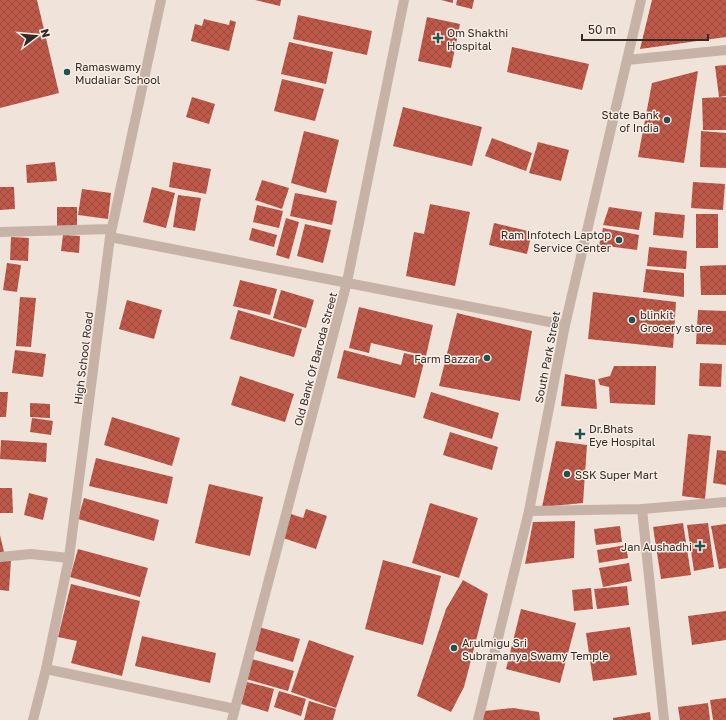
<svg xmlns="http://www.w3.org/2000/svg" width="726" height="720" viewBox="0 0 726 720" font-family="'Golos Text',sans-serif">
  <style>
    .building { fill: url(#building-cross-hatch) }
    .lines { fill: none; stroke-linecap: round; stroke-linejoin: round }
    .minor { stroke: #c7b2a7; stroke-width: 10 }
    .poi-dot { fill: #205250; stroke: #f8eee6; stroke-width: 1.5 }
    .labels { text-anchor: middle; dominant-baseline: central; stroke-width: 3; stroke-linejoin: round; paint-order: stroke }
    .poi-label { font-size: 11px; fill: #342a27; stroke: #f8eee6; text-anchor: start }
    .street-label { font-size: 11px; fill: #342a27; stroke: #f8eee6 }
  </style>
  <defs>
    <pattern id="building-cross-hatch" width="8" height="8" patternUnits="userSpaceOnUse"><rect width="8" height="8" fill="#be594a"/><path d="M0 0l8 8M0 8l8-8" fill="none" stroke="#9b4a3e"/></pattern>
  </defs>
  <rect width="100%" height="100%" fill="#f0e3da"/>
  <path class="building" d="M0,0H37L59,93L0,108Z
    M255,0H281L280,6Z
    M441,0H453V3Z
    M457,0H474L472,9L456,5Z
    M652,0H726V37L640,49Z
    M298,15L372,31L367,55L293,39Z
    M427,17L460,24L451,68L418,61Z
    M204,19L229,25L230,20L236,22L229,51L191,41L195,24L202,26Z
    M289,42L333,52L326,84L281,74Z
    M512,47L589,64L582,90L507,72Z
    M726,65V96L719,97L715,66Z
    M698,71L684,163L638,157L652,83Z
    M282,79L324,89L315,121L274,111Z
    M192,97L215,104L209,124L186,117Z
    M726,97V130H703L702,98Z
    M403,107L482,127L472,166L393,146Z
    M304,131L339,140L326,193L291,183Z
    M701,131L726,133V168L700,167Z
    M492,138L532,153L526,171L485,156Z
    M538,142L569,150L561,181L529,173Z
    M55,162L57,181L27,183L26,165Z
    M173,162L211,169L206,194L169,187Z
    M262,180L289,188L282,209L255,200Z
    M693,182L725,184L723,210L691,208Z
    M0,187H14L15,209L0,210Z
    M152,187L175,193L166,228L143,222Z
    M82,189L111,193L108,219L78,215Z
    M295,193L337,201L332,225L290,216Z
    M178,195L201,198L195,231L173,227Z
    M430,204L470,212L455,286L406,276L414,232L424,234Z
    M257,205L283,211L279,228L253,222Z
    M57,207H77V226H57Z
    M609,207L642,212L639,230L603,225Z
    M655,212L685,215L683,238L653,235Z
    M696,214H718V248H696Z
    M286,218L299,222L289,259L276,255Z
    M494,223L532,232L527,254L489,245Z
    M305,224L331,230L323,263L297,256Z
    M252,228L277,235L274,247L249,240Z
    M603,228L639,235L637,250L599,245Z
    M63,235L80,236L79,253L61,251Z
    M11,237L29,238L28,261L10,260Z
    M649,247L687,251L686,269L647,266Z
    M7,263L21,265L17,292L3,290Z
    M726,265V295H701L700,266Z
    M646,269L684,273V297L643,292Z
    M240,280L277,289L270,315L233,306Z
    M281,290L314,300L306,328L273,318Z
    M593,292L676,302L673,348L588,339Z
    M20,297L36,298L31,347L16,346Z
    M127,300L162,310L154,339L119,329Z
    M359,307L433,325L426,356L371,343L369,353L349,348Z
    M238,310L302,329L294,357L230,339Z
    M698,310L726,311V345L696,344Z
    M457,313L532,331L520,401L439,386Z
    M15,350L46,354L43,377L12,373Z
    M344,350L401,365L404,353L425,358L415,398L337,378Z
    M700,363L722,364L721,387L699,386Z
    M614,366H656L655,405L610,403L609,387L600,385L598,379L610,376Z
    M565,374L595,380L597,409L561,406Z
    M240,376L294,394L285,422L231,405Z
    M0,392H8L6,417H0Z
    M431,392L499,413L492,439L423,418Z
    M30,403L50,404V418L30,417Z
    M112,417L180,438L172,466L104,445Z
    M32,418L53,421L51,435L30,432Z
    M450,432L498,447L492,470L443,455Z
    M688,434L711,436L705,499L682,496Z
    M1,440L47,443L46,462L0,459Z
    M556,441L587,445L583,503L542,507Z
    M717,450L726,451V485L713,483Z
    M96,458L173,477L167,504L89,486Z
    M209,484L263,497L250,556L195,543Z
    M0,488H12L13,513H0Z
    M29,493L48,498L43,520L24,515Z
    M84,498L159,520L154,541L78,519Z
    M430,503L478,518L459,578L412,563Z
    M306,509L327,516L316,549L283,538L291,514L303,518Z
    M575,521L574,558L525,564L533,522Z
    M683,523L691,575L661,579L653,527Z
    M708,523L714,567L694,571L687,525Z
    M726,524V568L719,569L711,526Z
    M620,526L622,542L596,545L594,529Z
    M0,535L4,552L0,553Z
    M626,545L628,558L599,563L597,550Z
    M78,549L148,568L140,597L70,577Z
    M0,559L11,560L9,591L0,590Z
    M383,560L441,576L423,645L365,629Z
    M629,563L632,581L603,587L599,568Z
    M463,580L488,594L464,687L451,712L417,696L446,609Z
    M71,584L140,601L122,676L71,663L77,641L58,637Z
    M627,586L629,605L597,609L594,589Z
    M591,588L593,609L574,611L572,590Z
    M521,609L576,623L560,683L506,669Z
    M726,611V640L692,645L688,616Z
    M259,627L300,639L293,662L253,650Z
    M630,627L637,675L593,681L586,633Z
    M142,636L216,653L210,683L135,666Z
    M309,640L354,656L336,708L291,692Z
    M252,659L294,671L288,691L246,679Z
    M247,682L274,689L268,712L241,704Z
    M279,691L306,699L301,716L274,707Z
    M726,698V720H713L710,700Z
    M309,701L336,709L333,720H304Z
    M708,703L710,720H680L678,707Z
    M513,708L539,712L540,720H482L484,711Z
    M650,712L651,720H613V718Z"/>
  <g class="lines">
    <path class="minor" d="M627,60L726,50
      M0,232L111,229
      M110,237L565,325
      M642,509L664,720
      M529,511L642,509L726,502
      M0,557L31,554L69,558
      M46,669L235,709
      M33,720L46,669L69,558L110,237L161,0
      M232,720L347,282L404,0
      M478,720L529,511L565,325L641,0"/>
  </g>
  <g class="poi-dot">
    <path d="M436 32h4v4h4v4h-4v4h-4v-4h-4v-4h4z"/>
    <circle cx="67" cy="72" r="4"/>
    <circle cx="667" cy="120" r="4"/>
    <circle cx="619" cy="240" r="4"/>
    <circle cx="632" cy="320" r="4"/>
    <circle cx="487" cy="358" r="4"/>
    <path d="M578 428h4v4h4v4h-4v4h-4v-4h-4v-4h4z"/>
    <circle cx="567" cy="474" r="4"/>
    <path d="M698 540h4v4h4v4h-4v4h-4v-4h-4v-4h4z"/>
    <circle cx="454" cy="648" r="4"/>
  </g>
  <g class="labels">
    <g class="poi-label">
      <text x="447" y="32">Om Shakthi<tspan x="447" dy="13">Hospital</tspan></text>
      <text x="75" y="66">Ramaswamy<tspan x="75" dy="13">Mudaliar School</tspan></text>
      <text x="659" y="114" text-anchor="end">State Bank<tspan x="659" dy="13">of India</tspan></text>
      <text x="611" y="234" text-anchor="end">Ram Infotech Laptop<tspan x="611" dy="13">Service Center</tspan></text>
      <text x="640" y="314">blinkit<tspan x="640" dy="13">Grocery store</tspan></text>
      <text x="479" y="358" text-anchor="end">Farm Bazzar</text>
      <text x="589" y="428">Dr.Bhats<tspan x="589" dy="13">Eye Hospital</tspan></text>
      <text x="575" y="474">SSK Super Mart</text>
      <text x="692" y="546" text-anchor="end">Jan Aushadhi</text>
      <text x="462" y="642">Arulmigu Sri<tspan x="462" dy="13">Subramanya Swamy Temple</tspan></text>
    </g>
    <g class="street-label">
      <text transform="translate(547 357) rotate(-79)">South Park Street</text>
      <text transform="translate(83 358) rotate(-83)">High School Road</text>
      <text transform="translate(315 359) rotate(-75)">Old Bank Of Baroda Street</text>
    </g>
  </g>
  <g transform="translate(36 36) rotate(74)" stroke="#f8eee6" stroke-width="3" paint-order="stroke">
  <path d="M0-3L7 15L0 10L-7 15Z" fill="#342a27"/>
  <text y="-6" font-size="11" font-weight="bold" text-anchor="middle" fill="#342a27">N</text>
  </g>
  <path d="M582 34v6h126v-6" fill="none" stroke="#342a27" stroke-width="2"/>
  <text x="588" y="34" font-size="12" fill="#342a27" stroke="#f8eee6" stroke-width="3" paint-order="stroke">50 m</text>
</svg>
